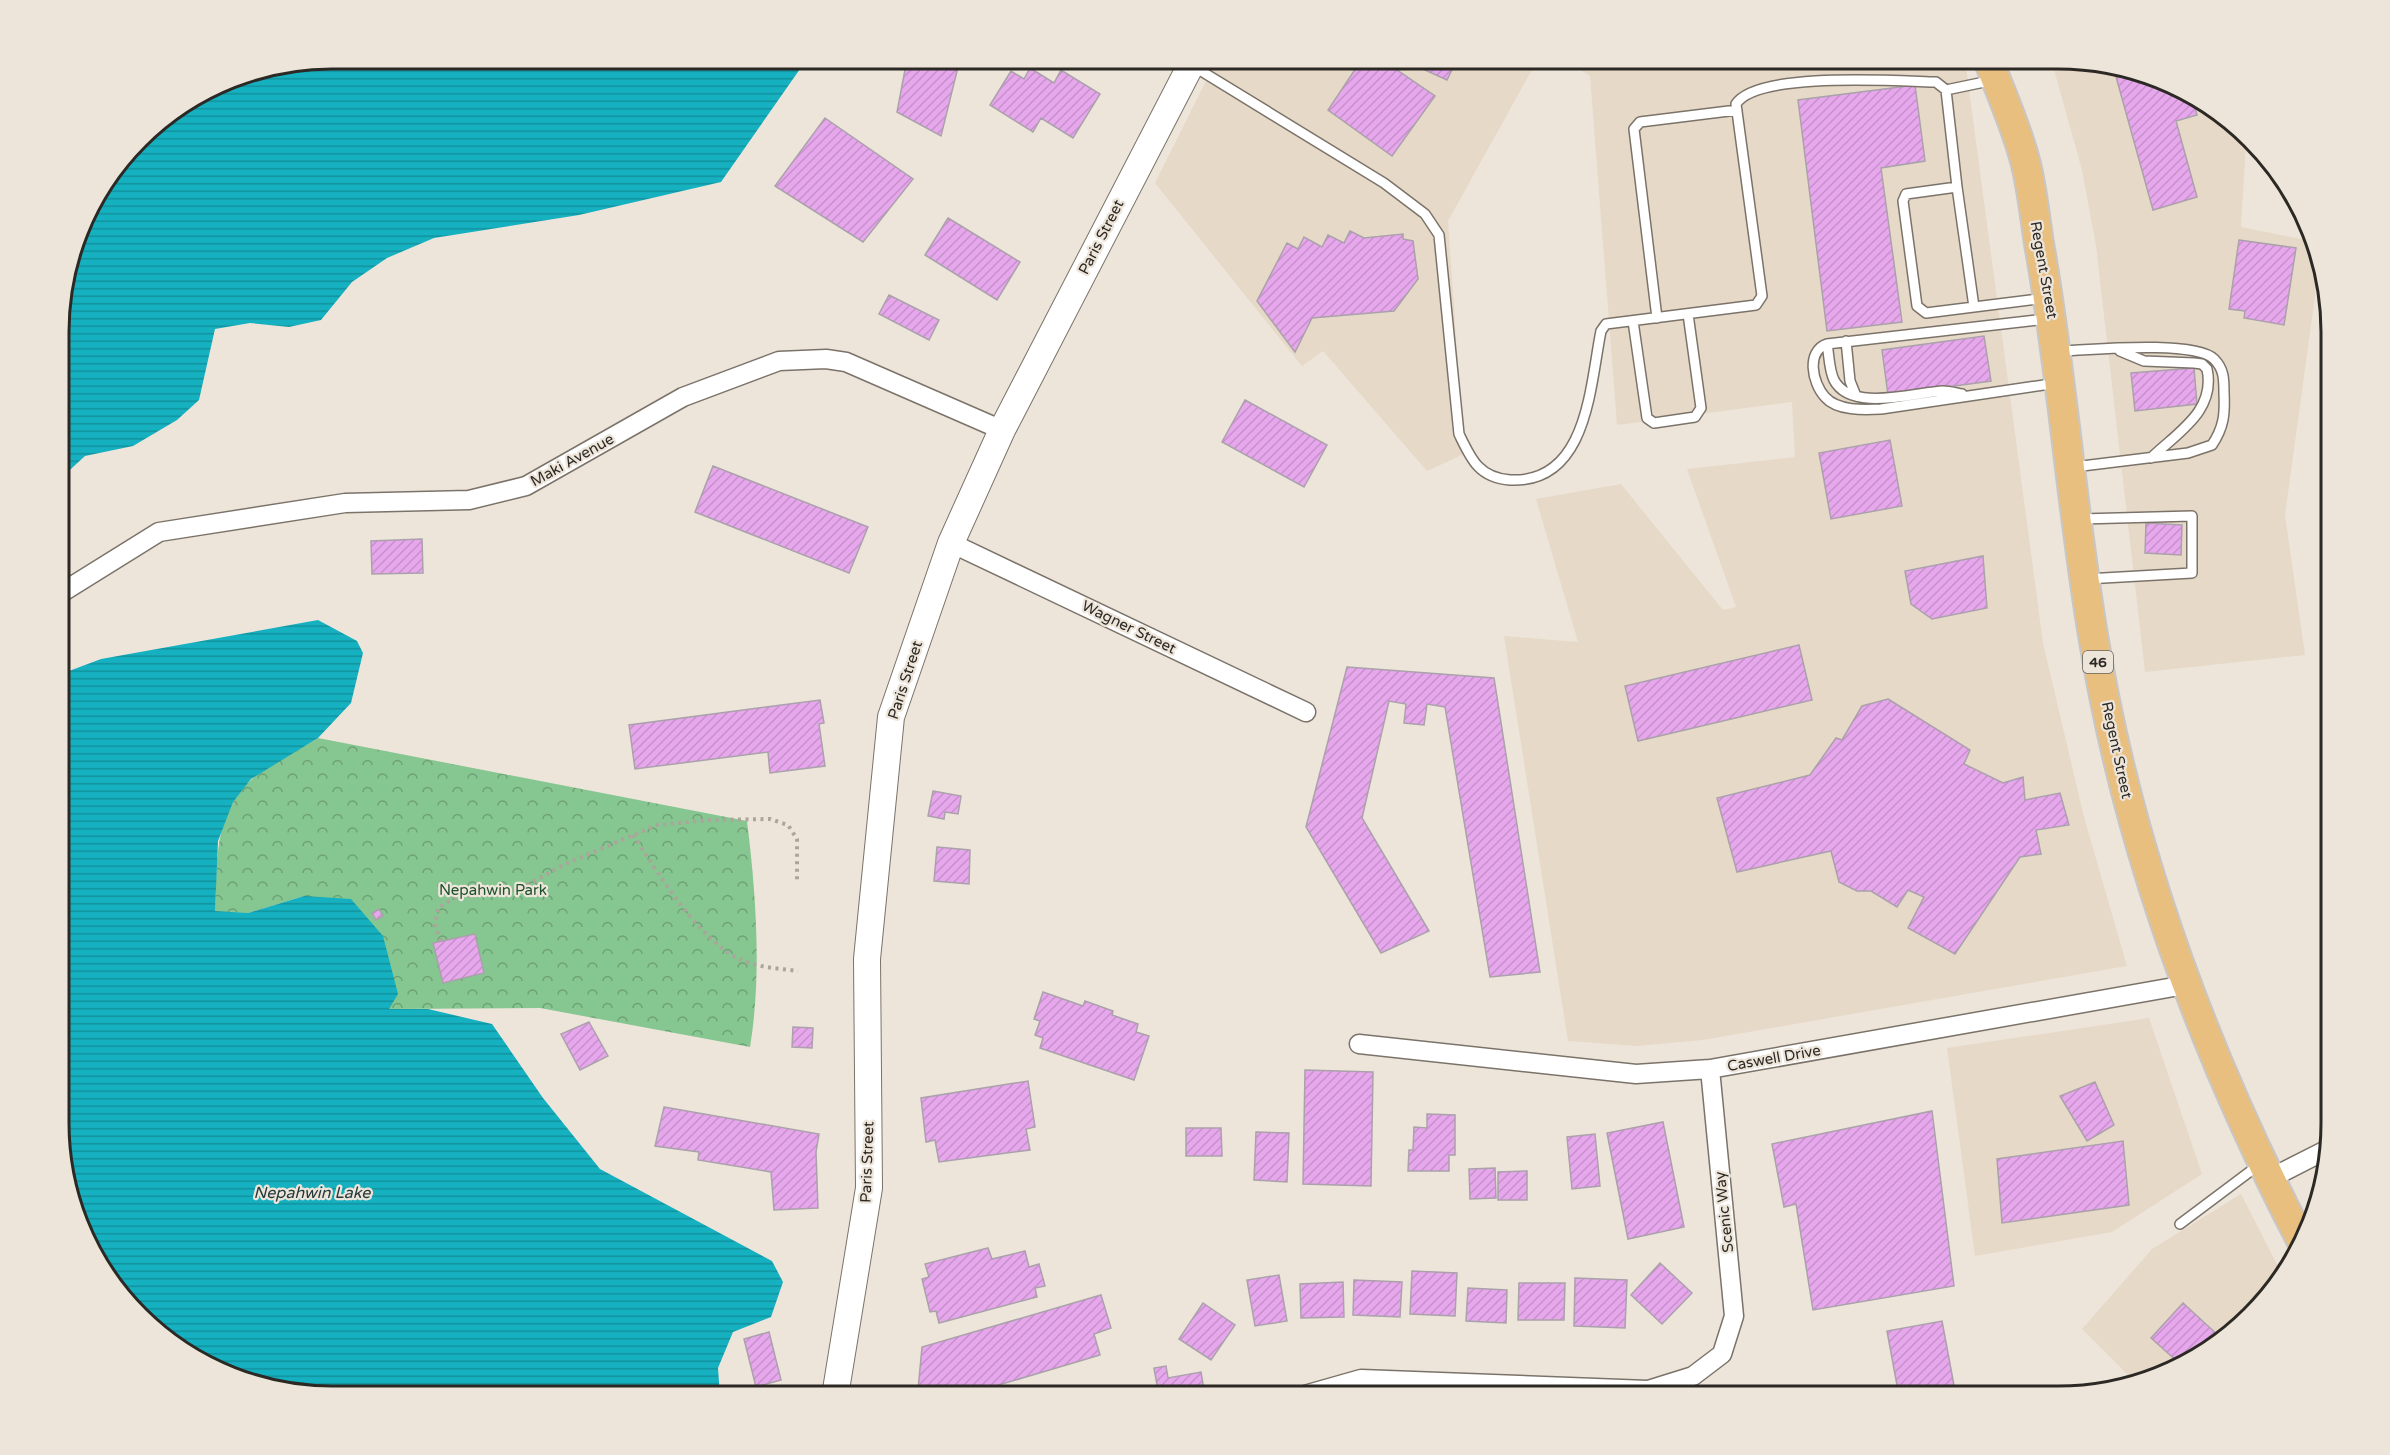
<svg xmlns="http://www.w3.org/2000/svg" width="2390" height="1455" viewBox="0 0 2390 1455" font-family="'Varela Round',sans-serif">
  <style>
    .built { fill: #e7d9c8 }
    .park { fill: url(#park-crowns) }
    .water { fill: url(#water-rules) }
    .building { fill: url(#building-hatch); stroke: #aaa1ab; stroke-width: 1.5 }
    .lines { fill: none; stroke-linecap: round; stroke-linejoin: round }
    .service-casing { stroke: #7b7369; stroke-width: 12 }
    .minor-casing { stroke: #7b7369; stroke-width: 21 }
    .secondary-casing { stroke: #7b7369; stroke-width: 28 }
    .primary-casing { stroke: #c8c7c6; stroke-width: 32 }
    .path { stroke: #aba59c; stroke-width: 4; stroke-dasharray: 3 4.5; stroke-linecap: butt }
    .service { stroke: #fff; stroke-width: 9 }
    .minor { stroke: #fff; stroke-width: 18 }
    .secondary { stroke: #fff; stroke-width: 26 }
    .primary { stroke: #e9bf80; stroke-width: 28 }
    .labels { text-anchor: middle; dominant-baseline: central; stroke-width: 4.5; stroke-linejoin: round; paint-order: stroke }
    .shield { fill: #ede5da; stroke: #66615b; stroke-width: 1.5 }
    .shield-label { font-size: 14px; font-weight: bold; fill: #2c2925 }
    .street-label { font-size: 15px; fill: #2c2925; stroke: #ede5da }
    .park-label { font-size: 15px; fill: #1c522a; stroke: #ede5da }
    .water-label { font-size: 16px; font-style: italic; fill: #233a3d; stroke: #ede5da }
    .rim { fill: none; stroke: #2c2925; stroke-width: 3 }
  </style>
  <defs>
    <pattern id="park-crowns" width="20" height="18" patternUnits="userSpaceOnUse" patternTransform="scale(1.5)"><rect width="20" height="18" fill="#86c691"/><path d="M2 6a3 3 0 1 1 6 0M12 15a3 3 0 1 1 6 0" fill="none" stroke="#6ea176"/></pattern>
    <pattern id="water-rules" width="6" height="5" patternUnits="userSpaceOnUse" patternTransform="scale(1.5)"><rect width="6" height="5" fill="#15b1c1"/><path d="M0 2.5h6" fill="none" stroke="#13909d"/></pattern>
    <pattern id="building-hatch" width="6" height="6" patternUnits="userSpaceOnUse" patternTransform="scale(1.5)"><rect width="6" height="6" fill="#e7a7ec"/><path d="M-1 1l2-2M0 6l6-6M5 7l2-2" fill="none" stroke="#c690ca"/></pattern>
  </defs>
  <rect width="100%" height="100%" fill="#ede5da"/>
  <path class="built" d="M1217,59H1538L1448,221L1464,454L1427,471L1323,351L1302,366L1155,183Z
    M1561,59H1965L2043,643L2084,817L2127,966L1703,1040L1636,1046L1568,1041L1504,636L1578,642L1536,499L1621,484L1723,610L1736,607L1687,469L1795,457L1792,402L1617,425L1590,76Z
    M2051,59L2129,68L2195,95L2246,144L2241,227L2316,242L2317,245L2320,260L2285,515L2305,655L2145,672L2096,246L2082,170Z
    M2149,1018L2202,1174L2112,1232L1975,1256L1947,1048Z
    M2241,1194L2283,1276L2251,1317L2195,1360L2132,1379L2082,1329L2152,1249Z"/>
  <path class="park" d="M318,738L747,821C756,893 762,975 750,1047L540,1008L389,1009L304,896L248,913L215,912C217,866 213,811 252,779C271,763 297,751 318,738Z"/>
  <path class="water" d="M332,59H807L721,182L579,215L434,238L387,258L352,282L321,320L289,327L250,323L215,329L199,400L177,420L133,446L85,456L61,478V297L87,211L152,127L228,79Z
    M318,620L357,641L363,653L351,703L318,738L251,779L233,802L218,841L215,911L248,913L304,896L351,899L383,936L398,994L389,1009H428L492,1024L543,1098L600,1169L772,1261L783,1282L771,1317L733,1332L718,1368L720,1396H332L261,1387L195,1360L104,1274L61,1158V674L101,659Z"/>
  <path class="building" d="M907,59H960L941,136L897,112Z
    M1362,59H1381L1435,96L1392,156L1328,110Z
    M1401,59H1457L1447,80Z
    M1607,59H1689V64H1617Z
    M2113,66L2129,68L2191,94L2197,115L2176,121L2197,197L2153,210Z
    M1030,68L1054,83L1061,70L1100,94L1073,138L1041,118L1033,132L990,105L1011,71L1024,79Z
    M1915,85L1925,161L1881,168L1902,322L1827,331L1798,100Z
    M825,118L913,179L863,242L775,186Z
    M948,218L1020,262L997,300L925,255Z
    M1350,231L1364,238L1403,234V239L1413,241L1418,279L1394,311L1312,318L1295,352L1257,301L1287,243L1298,249L1304,237L1322,247L1328,235L1344,243Z
    M2239,240L2296,248L2284,325L2244,318L2245,311L2229,309Z
    M889,295L939,320L929,340L879,314Z
    M1984,336L1991,381L1888,395L1882,350Z
    M2194,368L2197,404L2135,411L2131,373Z
    M1245,400L1327,445L1304,487L1222,442Z
    M1890,440L1902,506L1831,519L1819,453Z
    M713,466L868,527L849,573L695,512Z
    M2146,523L2182,525L2181,555L2145,553Z
    M422,539L423,573L372,574L371,541Z
    M1983,556L1987,608L1932,619L1911,604L1905,571Z
    M1799,645L1812,700L1638,741L1625,686Z
    M1347,667L1494,678L1540,972L1490,977L1445,707L1427,704L1424,725L1404,723L1406,704L1389,701L1362,818L1429,931L1381,953L1306,827Z
    M1888,699L1970,750L1964,764L2003,783L2023,777L2025,800L2060,793L2069,825L2036,830L2041,854L2020,857L1955,954L1908,928L1924,897L1908,890L1897,907L1871,891H1857L1839,882L1831,851L1737,872L1717,798L1810,775L1836,738L1842,740L1862,706Z
    M820,700L824,723L819,724L825,766L770,773L768,752L635,769L629,725Z
    M933,791L961,796L958,814L945,812L944,819L928,816Z
    M937,847L970,850L969,884L934,881Z
    M379,909L383,916L376,920L372,913Z
    M475,934L484,973L443,983L433,943Z
    M1043,992L1083,1006L1085,1001L1113,1011L1112,1015L1138,1024L1136,1032L1149,1036L1134,1080L1040,1048L1043,1038L1035,1035L1040,1021L1034,1019Z
    M589,1022L608,1056L580,1070L561,1034Z
    M793,1027L813,1028L812,1048L792,1047Z
    M1305,1070L1373,1072L1371,1186L1303,1184Z
    M1028,1081L1035,1127L1026,1129L1030,1150L939,1162L935,1140L926,1142L921,1098Z
    M2095,1082L2114,1125L2087,1141L2060,1096Z
    M664,1107L819,1134L816,1152L818,1208L774,1210L771,1172L698,1160L699,1152L655,1146Z
    M1932,1111L1954,1286L1813,1310L1796,1204L1784,1207L1772,1144Z
    M1427,1114L1455,1115V1155H1449V1171H1408L1409,1150H1413L1414,1127L1427,1128Z
    M1663,1122L1684,1227L1628,1239L1607,1133Z
    M1186,1128H1221L1222,1156H1186Z
    M1256,1132L1289,1133L1287,1182L1254,1180Z
    M1595,1134L1600,1186L1572,1189L1567,1137Z
    M2123,1141L2129,1205L2002,1223L1997,1159Z
    M1495,1168L1496,1198L1470,1199L1469,1169Z
    M1527,1171V1200H1498V1172Z
    M988,1248L992,1259L1025,1251L1029,1267L1039,1264L1045,1286L1035,1288L1037,1297L939,1323L936,1311L930,1312L922,1279L929,1277L925,1264Z
    M1660,1263L1692,1293L1662,1324L1631,1295Z
    M1412,1271L1457,1273L1455,1316L1410,1314Z
    M1279,1275L1287,1321L1255,1326L1247,1280Z
    M1575,1278L1627,1280L1625,1328L1574,1326Z
    M1354,1280L1402,1282L1400,1317L1353,1315Z
    M1343,1282L1344,1317L1301,1318L1300,1284Z
    M1519,1283H1565L1564,1320H1518Z
    M1468,1288L1507,1290L1506,1323L1466,1321Z
    M1101,1295L1111,1328L1094,1334L1100,1355L965,1395L918,1390L922,1347Z
    M1203,1303L1235,1325L1211,1360L1179,1339Z
    M2183,1303L2221,1338L2226,1336L2195,1360L2180,1364L2151,1338Z
    M1942,1321L1956,1396H1899L1887,1331Z
    M769,1332L781,1380L756,1387L744,1339Z
    M1166,1366L1168,1378L1201,1372L1205,1396H1159L1154,1368Z
    M774,1386V1396H749L748,1387Z"/>
  <g class="lines">
    <g class="service-casing">
      <path id="service" d="M1817,59H1827
        M1193,66L1384,183L1425,214L1439,235L1459,434C1471,459 1479,478 1510,480C1588,484 1590,385 1601,331L1606,324L1756,305L1762,296L1736,104C1757,71 1898,81 1936,82L1946,90L1994,80
        M1946,90L1957,187
        M1974,307L1957,187L1906,194L1903,201L1917,306L1926,313L2046,298
        M1657,318L1634,129L1640,122L1737,110
        M2046,319L1827,344C1806,351 1812,383 1825,397C1837,411 1864,410 1881,409L2057,383
        M1633,321L1647,418L1654,423L1695,417L1701,408L1688,314
        M1846,341L1850,381L1856,396
        M1827,344C1829,354 1829,370 1834,380C1851,413 1916,392 1943,391C1949,391 1956,393 1962,394
        M2059,351C2089,350 2194,340 2214,359C2224,369 2224,379 2224,393C2225,414 2224,427 2212,445L2188,453L2074,467
        M2120,351L2144,361L2194,363L2202,364L2207,369C2216,411 2178,432 2151,458
        M2081,519L2192,516V573L2086,579
        M2180,1224L2260,1164"/>
    </g>
    <g class="minor-casing">
      <path id="minor" d="M951,543L1306,712
        M61,593L159,532L345,503L469,500L526,486L683,397L779,361L826,359L846,362L1002,430
        M1359,1044L1636,1074L1710,1069L2185,985
        M2269,1179L2328,1149
        M1301,1396L1361,1379L1648,1390L1693,1376L1722,1354L1734,1316L1710,1069"/>
    </g>
    <g class="secondary-casing">
      <path id="secondary" d="M835,1396L869,1188L867,959L891,717L951,543L1002,430L1194,59"/>
    </g>
    <g class="primary-casing">
      <path id="primary" d="M1988,59C2000,91 2015,124 2024,157C2033,188 2035,223 2041,255C2063,383 2072,512 2094,641C2129,852 2203,1051 2301,1240"/>
    </g>
    <path class="path" d="M633,835C660,875 704,952 753,964C767,968 783,969 798,971
      M441,941L435,926L438,908L454,898L520,889L563,865L657,825L709,820L770,819L788,825L797,839V882"/>
    <use href="#service" class="service"/>
    <use href="#minor" class="minor"/>
    <use href="#secondary" class="secondary"/>
    <use href="#primary" class="primary"/>
  </g>
  <g class="labels">
    <rect class="shield" x="2083" y="651" width="30" height="22" rx="4.5"/>
    <g class="shield-label">
      <text x="2098" y="662">46</text>
    </g>
    <g class="street-label">
      <text transform="translate(1101 237) rotate(-63)">Paris Street</text>
      <text transform="translate(2044 270) rotate(80)">Regent Street</text>
      <text transform="translate(572 460) rotate(-29)">Maki Avenue</text>
      <text transform="translate(1129 627) rotate(26)">Wagner Street</text>
      <text transform="translate(905 680) rotate(-72)">Paris Street</text>
      <text transform="translate(2117 750) rotate(78)">Regent Street</text>
      <text transform="translate(1774 1058) rotate(-10)">Caswell Drive</text>
      <text transform="translate(867 1162) rotate(-88)">Paris Street</text>
      <text transform="translate(1724 1212) rotate(-96)">Scenic Way</text>
    </g>
    <g class="park-label">
      <text x="493" y="890">Nepahwin Park</text>
    </g>
    <g class="water-label">
      <text x="312" y="1193">Nepahwin Lake</text>
    </g>
  </g>
  <path d="M0 0H2390V1455H0ZM332 69H2058A263 263 0 0 1 2321 332V1123A263 263 0 0 1 2058 1386H332A263 263 0 0 1 69 1123V332A263 263 0 0 1 332 69Z" fill="#ede5da" fill-rule="evenodd"/>
  <path class="rim" d="M332 69H2058A263 263 0 0 1 2321 332V1123A263 263 0 0 1 2058 1386H332A263 263 0 0 1 69 1123V332A263 263 0 0 1 332 69Z"/>
</svg>
